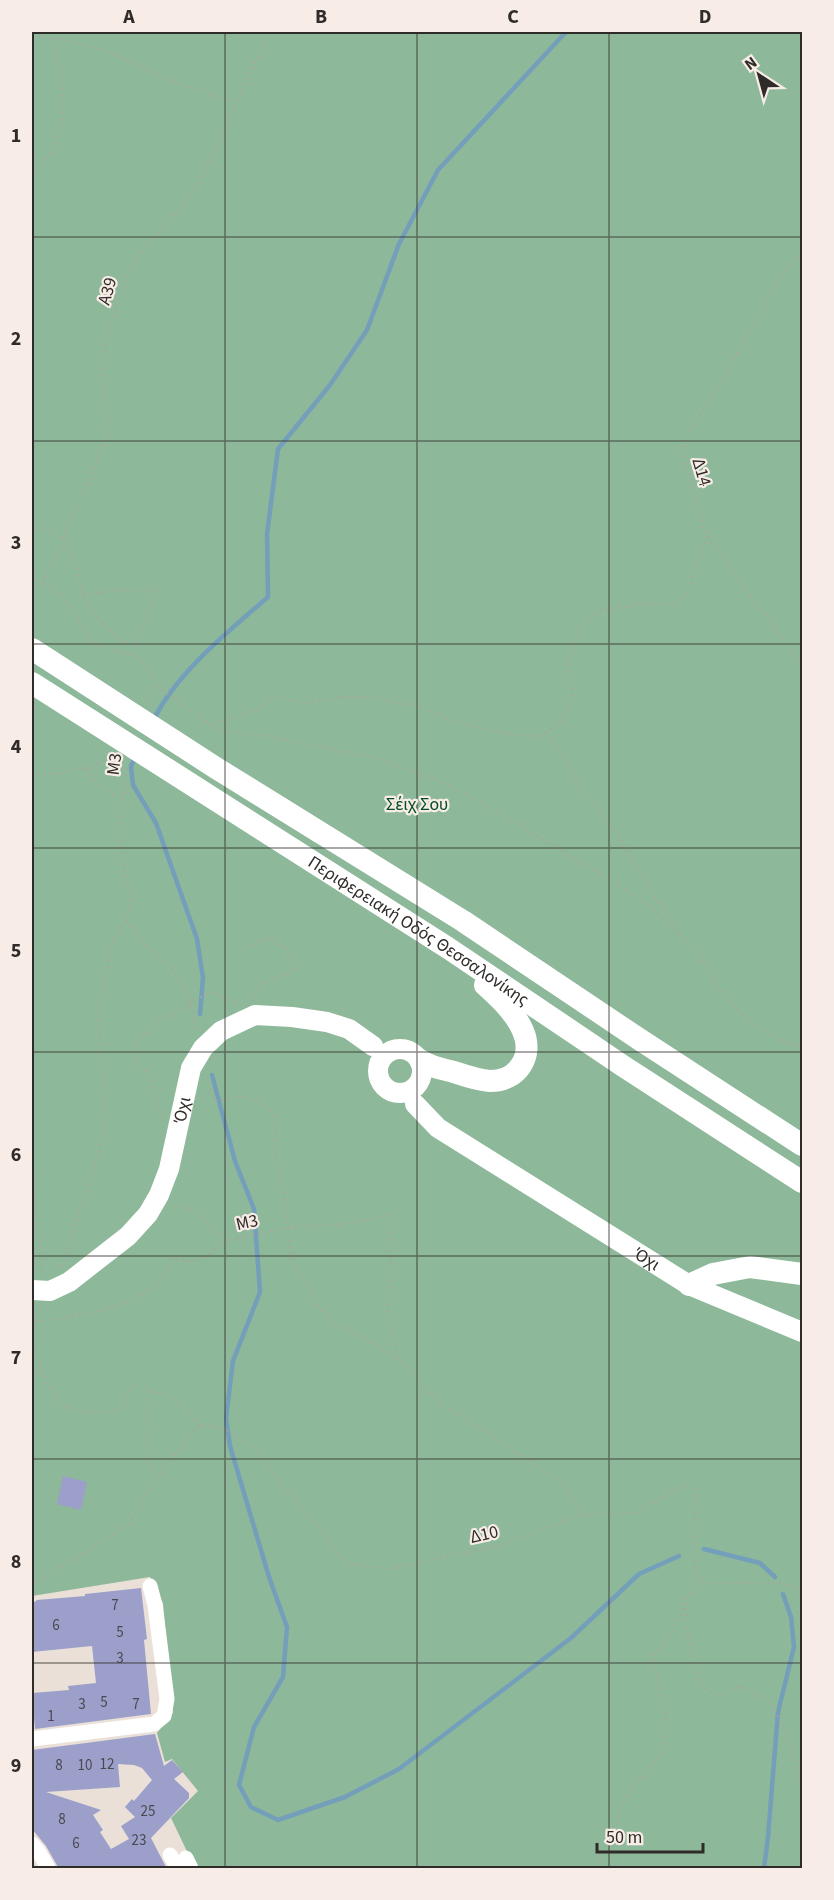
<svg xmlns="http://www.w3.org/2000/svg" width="834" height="1900" viewBox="0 0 834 1900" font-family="'Source Sans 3',sans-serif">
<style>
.forest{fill:#8eb89a}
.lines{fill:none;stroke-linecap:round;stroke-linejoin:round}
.stream{stroke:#749fba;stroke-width:4.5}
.building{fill:#9b9fc9;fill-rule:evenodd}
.path{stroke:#aba39d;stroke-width:2;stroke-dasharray:1.5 4.5;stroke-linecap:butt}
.minor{stroke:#fff;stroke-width:15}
.major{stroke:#fff;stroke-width:20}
.highway{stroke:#fff;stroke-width:22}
.grid{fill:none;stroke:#2f2b28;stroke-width:1.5;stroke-opacity:0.55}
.labels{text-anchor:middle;stroke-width:4.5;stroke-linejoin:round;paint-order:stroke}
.number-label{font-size:15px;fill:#4a4850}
.street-label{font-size:18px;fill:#2f2b28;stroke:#f7ede6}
.park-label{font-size:18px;fill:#034d27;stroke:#f7ede6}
.neatline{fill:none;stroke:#2f2b28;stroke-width:2}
.grid-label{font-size:20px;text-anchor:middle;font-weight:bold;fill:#2f2b28}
</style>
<rect width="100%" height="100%" fill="#eae0d8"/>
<polygon class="forest" points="32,32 802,32 802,1868 195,1868 171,1818 198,1791 172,1759 165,1762 157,1733 173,1713 163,1603 150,1577 32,1596"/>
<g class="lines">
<g class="stream">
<path d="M153 721C176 673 229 631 268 597L267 534 278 449 330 385 367 330 399 244 438 170 566 32"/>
<polyline points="135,758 131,766 133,785 156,823 197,939 203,978 200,1014"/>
<polyline points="212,1075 235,1161 254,1209 260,1292 233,1361 226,1418 230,1446 269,1577 287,1627 283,1677 254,1727 239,1785 251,1807 278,1820 345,1797 399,1769 571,1638 639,1574 679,1556"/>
<polyline points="704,1549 760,1563 775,1577"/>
<polyline points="764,1868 768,1837 778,1712 794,1647 791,1617 783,1594"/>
</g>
</g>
<g class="building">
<polygon points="63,1476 87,1482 81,1510 57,1504"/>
<polygon points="141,1588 147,1639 144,1640 151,1714 35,1729 32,1693 69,1690 68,1686 96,1683 92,1646 32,1652 32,1604 37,1600 85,1596 85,1594"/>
<path d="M155 1734 164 1766 172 1760 183 1772 174 1779 189 1793V1798L151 1838 167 1869H59L46 1846 32 1829V1750ZM118 1764 134 1765 142 1768 152 1780 134 1801 132 1799 125 1807 135 1817 121 1826 129 1839 111 1849 100 1832 103 1830 93 1815 101 1810 46 1792 120 1787Z"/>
</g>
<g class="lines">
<g class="path">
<polyline points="32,36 66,40 107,51 176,83 236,102"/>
<path d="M32 178C72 137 65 89 52 39"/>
<polyline points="802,252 790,263 681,448 705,532 802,666"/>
<path d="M32 527C78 532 72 562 85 598 89 608 108 631 118 637 123 641 129 643 134 646V655L148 669 154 683 187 709 222 731 263 735 383 760 437 780 491 808 641 899 699 954 718 986 735 1007 753 1023 778 1039 802 1047"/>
<polyline points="32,578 65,597 75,612 84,632 95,645 134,655"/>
<polyline points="42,583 82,497 108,434 101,363 126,273 199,184 269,32"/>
<path d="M84 594C108 593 132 587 156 590L135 645"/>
<polyline points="145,699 154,683"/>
<polyline points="212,725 256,710 273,697 309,703 338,697 368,697 420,707 452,721 508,734 541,736 562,721 573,699 569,660 581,629 599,611 639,604 673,605 685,597 708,536"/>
<polyline points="545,733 570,765 580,789 613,827 642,878 679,932"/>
<path d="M87 769C98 786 103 792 123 797"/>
<polyline points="32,773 60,774 77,769 87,769 111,756"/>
<polyline points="126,921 143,943 171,967 190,1001 197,1031"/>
<path d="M252 998C263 975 276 981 296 970L285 948 269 938 252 945"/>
<polyline points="208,1078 209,1087 215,1100 226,1100 244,1096 270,1109 274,1114 276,1130 274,1144 287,1209 289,1244 293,1263 314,1299 322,1312 335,1323 380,1347 399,1361"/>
<path d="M162 1116 147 1072 137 1066 132 1056C136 1044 147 1029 158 1021 164 1017 173 1015 180 1010 192 1002 199 997 213 992L237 1004"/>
<polyline points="32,1157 42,1273"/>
<polyline points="173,1206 195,1211 210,1228 230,1240"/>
<polyline points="62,1266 103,1139 104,1099 99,1024 102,994 113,941 126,921 130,910 130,891 125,874 120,843 120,811 128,767"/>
<polyline points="40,1308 32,1338 47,1383 59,1403 78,1411 110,1413 122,1406 132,1386 140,1384 148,1391 148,1459 151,1471 157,1478"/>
<path d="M37 1322C72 1315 138 1310 161 1279 166 1273 169 1265 172 1258L190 1262 208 1256 223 1242 230 1240 290 1227 335 1225 375 1219 388 1214 391 1263 388 1314 398 1357 427 1391 444 1406 481 1428 511 1450 561 1481 573 1497 580 1515"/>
<polyline points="32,1378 42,1368"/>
<path d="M150 1391C173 1395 184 1409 200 1426"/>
<polyline points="32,1586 129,1524 157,1478 191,1434 200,1426 215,1426 231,1432 250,1445 266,1459 283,1488 309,1517 347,1563 388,1569 502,1545 580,1515 636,1513 684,1486 696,1489 693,1553 696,1577 705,1583 780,1583 802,1590"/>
<polyline points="685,1608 689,1643 700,1684 715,1696 741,1686 773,1704 789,1744 802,1792"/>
<polyline points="597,1868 608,1847 620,1810 629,1791 664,1750 666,1713 653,1656 676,1626 696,1577"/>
</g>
<g class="minor">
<polyline points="32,1739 154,1724 164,1716 167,1699 155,1605 150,1586"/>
<polyline points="32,1844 38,1851 48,1868"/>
<polyline points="170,1855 178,1868"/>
<polyline points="186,1858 191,1868"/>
</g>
<g class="major">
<circle cx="400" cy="1071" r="22"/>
<path id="s1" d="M415 1104 438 1128 689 1285 802 1332"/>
<path id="s2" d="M32 1290 50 1291 69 1282 128 1236 148 1214 159 1195 169 1169 191 1068 203 1048 221 1031 255 1015 292 1017 327 1022 349 1029 373 1046"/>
</g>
<g class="highway">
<polyline points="32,649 216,768 463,921 639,1039 802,1145"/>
<path id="s3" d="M32 683 448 948 623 1066 802 1182"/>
<path d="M420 1060C430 1067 442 1069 454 1072 466 1076 477 1080 490 1081 518 1081 534 1056 523 1031 515 1012 499 998 485 985"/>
<polyline points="689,1285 713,1274 750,1267 802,1274"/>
</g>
</g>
<path class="grid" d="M225 32V1868M417 32V1868M609 32V1868M32 237H802M32 441H802M32 644H802M32 848H802M32 1052H802M32 1256H802M32 1459H802M32 1663H802"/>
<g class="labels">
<g class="number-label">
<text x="115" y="1610">7</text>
<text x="56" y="1630">6</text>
<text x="120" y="1637">5</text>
<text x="120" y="1663">3</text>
<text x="104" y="1707">5</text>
<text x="82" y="1709">3</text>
<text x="136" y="1709">7</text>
<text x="51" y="1721">1</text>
<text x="107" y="1769">12</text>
<text x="59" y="1770">8</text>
<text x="85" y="1770">10</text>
<text x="148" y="1816">25</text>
<text x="62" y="1824">8</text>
<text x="139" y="1845">23</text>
<text x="76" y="1848">6</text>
</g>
<g class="street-label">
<text transform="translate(107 291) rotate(-74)" y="6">Α39</text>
<text transform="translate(702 472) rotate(74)" y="6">Δ14</text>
<text transform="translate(114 764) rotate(-83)" y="6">Μ3</text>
<text dy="6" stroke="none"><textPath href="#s3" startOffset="459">Περιφερειακή Οδός Θεσσαλονίκης</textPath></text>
<text dy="6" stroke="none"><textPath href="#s2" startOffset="254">Όχι</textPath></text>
<text transform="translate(247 1222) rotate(-13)" y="6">Μ3</text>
<text dy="6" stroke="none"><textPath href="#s1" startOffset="280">Όχι</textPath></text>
<text transform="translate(484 1534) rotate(-13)" y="6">Δ10</text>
</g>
<g class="park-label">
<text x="417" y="810">Σέιχ Σου</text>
</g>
</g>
<rect width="834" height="1900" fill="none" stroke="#f7ede6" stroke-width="66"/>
<g transform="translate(759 75) rotate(324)" stroke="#f7ede6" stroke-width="4.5" paint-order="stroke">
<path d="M0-4.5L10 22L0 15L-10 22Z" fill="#2f2b28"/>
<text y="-9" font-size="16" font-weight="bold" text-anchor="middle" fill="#2f2b28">N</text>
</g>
<path d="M597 1843v9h106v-9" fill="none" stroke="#2f2b28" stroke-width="3"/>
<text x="606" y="1843" font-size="18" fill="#2f2b28" stroke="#f7ede6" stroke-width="4.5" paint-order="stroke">50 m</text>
<rect x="33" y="33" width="768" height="1834" class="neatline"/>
<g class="grid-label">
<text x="129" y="23">A</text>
<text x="321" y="23">B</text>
<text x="513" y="23">C</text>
<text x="705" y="23">D</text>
<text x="16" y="142">1</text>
<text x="16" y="345">2</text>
<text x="16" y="549">3</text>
<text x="16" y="753">4</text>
<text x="16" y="957">5</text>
<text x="16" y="1161">6</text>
<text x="16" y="1364">7</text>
<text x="16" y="1568">8</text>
<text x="16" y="1772">9</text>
</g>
</svg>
